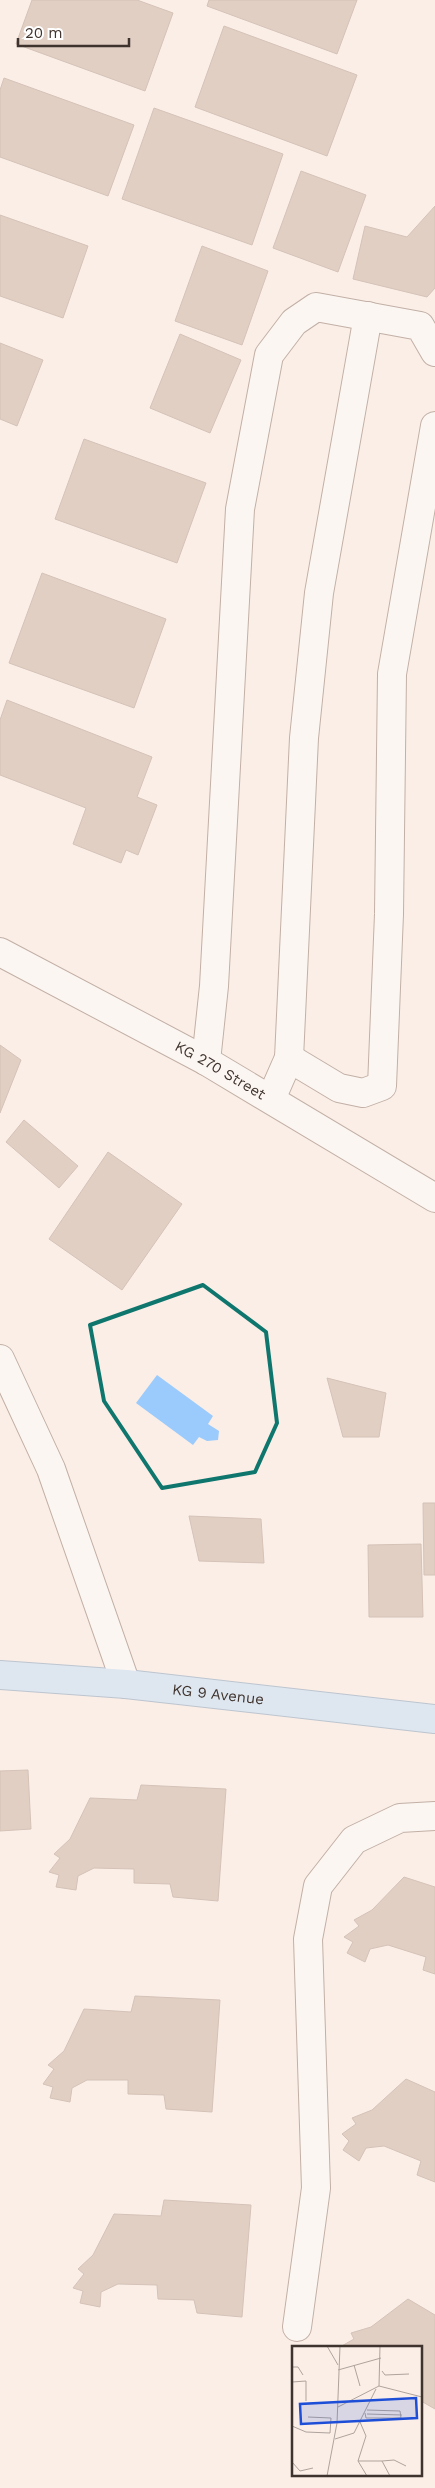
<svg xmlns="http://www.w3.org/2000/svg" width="435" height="2488" viewBox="0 0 435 2488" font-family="'Work Sans',sans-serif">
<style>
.water{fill:#9acbfc}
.building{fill:#c6a999;stroke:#a88c7d}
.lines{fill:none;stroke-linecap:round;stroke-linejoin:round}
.minor-casing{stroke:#7f6456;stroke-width:30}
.major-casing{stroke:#7492b1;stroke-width:30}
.minor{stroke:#fff;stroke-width:28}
.major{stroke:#bddcfb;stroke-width:28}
.marked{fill:none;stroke:#0f766e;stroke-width:4;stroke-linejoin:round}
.labels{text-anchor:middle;stroke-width:5;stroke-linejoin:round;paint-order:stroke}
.street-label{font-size:15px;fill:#3f332d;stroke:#fff}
.inset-road{fill:none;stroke:#afa39d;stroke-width:1}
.view{fill:#1d4ed8;fill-opacity:0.15;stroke:#1d4ed8;stroke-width:2.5}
.inset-edge{fill:none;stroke:#3f332d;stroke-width:2.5}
</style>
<rect width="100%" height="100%" fill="#faeee7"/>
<polygon class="water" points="157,1375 213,1416 208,1424 219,1431 218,1440 207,1441 199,1437 193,1445 136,1403"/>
<g class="building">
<polygon points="32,0 137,0 173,13 145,91 16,44"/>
<polygon points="209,0 357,0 337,54 207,6"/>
<polygon points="224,26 357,75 327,156 195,107"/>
<polygon points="4,78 134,125 108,196 0,157 0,90"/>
<polygon points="154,108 283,154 252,245 122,199"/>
<polygon points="301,171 366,195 338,272 273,248"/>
<polygon points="435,206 435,288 427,297 353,279 365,226 407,237"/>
<polygon points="0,215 88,246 63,318 0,296"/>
<polygon points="202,246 268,271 242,345 175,321"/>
<polygon points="180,334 241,360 210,433 150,408"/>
<polygon points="0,343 43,360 17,426 0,419"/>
<polygon points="84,439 206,483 177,563 55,519"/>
<polygon points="42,573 166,619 134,708 9,663"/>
<polygon points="7,700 152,757 137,797 157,805 138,855 126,850 121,863 73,844 86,808 0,775 0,720"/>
<polygon points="0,1045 21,1060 0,1113"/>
<polygon points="24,1120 78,1166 59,1188 6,1142"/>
<polygon points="108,1152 182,1204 122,1290 49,1239"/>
<polygon points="327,1378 386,1393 379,1437 343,1437"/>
<polygon points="423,1503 435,1503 435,1575 424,1575"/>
<polygon points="189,1516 261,1519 264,1563 199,1561"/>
<polygon points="421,1544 423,1617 369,1617 368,1545"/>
<polygon points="28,1770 31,1829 0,1831 0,1771"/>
<polygon points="141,1785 226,1789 218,1901 173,1897 170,1884 134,1883 134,1869 94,1868 78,1876 76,1890 56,1887 59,1875 49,1872 60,1858 54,1854 70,1839 90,1798 137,1800"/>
<polygon points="404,1877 435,1887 435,1974 423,1970 426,1957 388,1945 370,1949 365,1962 347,1953 353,1942 344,1937 359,1926 354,1920 372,1910"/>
<polygon points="135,1996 220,2000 212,2112 166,2109 164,2095 128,2094 128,2080 87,2080 72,2088 70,2102 50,2098 53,2087 43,2084 54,2069 48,2065 64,2051 84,2009 131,2012"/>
<polygon points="406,2079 435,2092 435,2182 417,2175 421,2161 384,2146 366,2148 359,2161 343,2150 349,2141 342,2134 356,2124 352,2118 372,2110"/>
<polygon points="164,2200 251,2205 242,2317 197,2313 194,2300 158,2299 157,2285 118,2284 101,2292 100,2307 80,2303 83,2291 73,2288 84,2274 78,2269 93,2255 114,2214 161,2216"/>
<polygon points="408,2299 435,2315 435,2409 421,2401 421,2347 340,2347 354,2339 351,2333 371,2327"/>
</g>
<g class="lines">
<g class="minor-casing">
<g id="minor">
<path id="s1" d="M0 952 206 1061 435 1198"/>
<polyline points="289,1058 304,738 319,593 368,316"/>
<polyline points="206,1061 214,986 240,509 269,355 294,322 316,307 420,326 435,352"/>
<polyline points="271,1099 289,1058 339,1088 363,1093 382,1086 389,914 392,674 435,426"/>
<polyline points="0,1359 51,1469 126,1684"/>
<polyline points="297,2327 316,2188 308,1939 318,1886 354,1840 400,1818 435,1816"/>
</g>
</g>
<g class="major-casing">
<g id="major">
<path id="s2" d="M0 1675 126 1684 435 1719"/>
</g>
</g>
<use href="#minor" class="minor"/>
<use href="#major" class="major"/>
</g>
<path d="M0 0H435V2488H0ZM203 1285 266 1332 277 1423 255 1472 162 1488 104 1401 90 1325Z" fill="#faeee7" fill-opacity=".55" fill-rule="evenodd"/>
<path class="marked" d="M203 1285 266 1332 277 1423 255 1472 162 1488 104 1401 90 1325Z"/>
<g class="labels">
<g class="street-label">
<text dy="5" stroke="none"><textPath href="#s1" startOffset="250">KG 270 Street</textPath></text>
<text dy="5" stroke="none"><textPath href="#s2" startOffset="219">KG 9 Avenue</textPath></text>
</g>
</g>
<g transform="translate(292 2346)">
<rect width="130" height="130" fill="#faeee7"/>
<path class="inset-road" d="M35 0 46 19M62 19 68 40M0 21H6L11 29M46 24 89 12M90 25 93 29 117 28M0 36 14 35V55M87 40 88 0M46 61 87 40 130 51M73 67 74 72H109L108 65 75 64M75 68 110 69M68 76 74 90 66 115 75 130M0 80 14 86 38 87 39 72 16 71M43 93 62 87 84 43M66 115H90L98 130M90 115 102 114 114 120M0 116 8 125 21 122M35 130 45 77 48 0"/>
<path class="view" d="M124 52 125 72 9 78 8 58Z"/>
<rect width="130" height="130" class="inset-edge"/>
</g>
<path d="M18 38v8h111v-8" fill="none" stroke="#3f332d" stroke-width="2.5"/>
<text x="25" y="38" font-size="15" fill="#3f332d" stroke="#ffffff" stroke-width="4" paint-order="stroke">20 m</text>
</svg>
